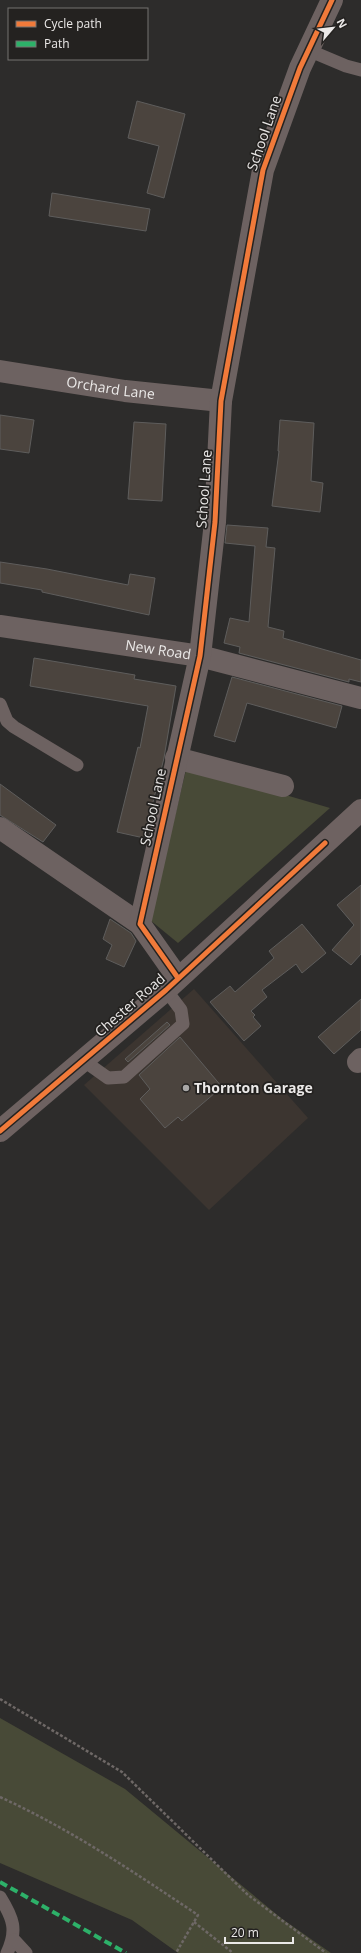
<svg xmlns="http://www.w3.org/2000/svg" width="361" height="1953" viewBox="0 0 361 1953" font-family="'Open Sans',sans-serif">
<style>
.built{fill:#3c3530}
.green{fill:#484a37}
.building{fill:#4b443e;stroke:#5e5d5c}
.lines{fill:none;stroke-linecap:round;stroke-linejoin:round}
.path{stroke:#6e6866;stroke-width:2.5;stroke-dasharray:3 2;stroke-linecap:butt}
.service{stroke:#6d6261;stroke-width:13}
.minor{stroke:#6d6261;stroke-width:22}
.primary{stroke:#6e6261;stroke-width:22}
.quiet{stroke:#2db169;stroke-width:4;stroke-dasharray:8 4;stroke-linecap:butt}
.cycleway-casing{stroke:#242220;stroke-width:8}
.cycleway{stroke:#f17a3a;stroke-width:5}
.poi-dot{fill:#a8a7a6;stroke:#242220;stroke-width:1.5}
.labels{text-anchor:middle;stroke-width:3.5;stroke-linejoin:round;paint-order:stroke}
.street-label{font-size:14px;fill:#ebe9e8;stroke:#242220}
.poi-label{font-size:14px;font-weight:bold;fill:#ebe9e8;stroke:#242220;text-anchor:start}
</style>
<rect width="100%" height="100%" fill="#2d2c2b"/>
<polygon class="built" points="194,989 308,1118 209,1210 84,1085"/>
<g class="green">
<polygon points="187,766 330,808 178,943 150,920"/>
<polygon points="0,1718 125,1789 281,1918 331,1953 178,1953 132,1920 0,1863"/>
</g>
<g class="building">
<polygon points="137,101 185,114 164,198 147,193 159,146 128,138"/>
<polygon points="52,193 150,209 146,231 49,216"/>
<polygon points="0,415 34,420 29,453 0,449"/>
<polygon points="280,420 314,423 311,481 323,483 320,512 272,506 279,451 278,451"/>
<polygon points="134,422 166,424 162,501 128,499"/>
<polygon points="227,525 268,528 266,547 275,548 268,627 284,631 283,638 361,660 361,682 349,679 349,682 239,653 240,647 224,643 230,618 249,622 255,546 225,543"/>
<polygon points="0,562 47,569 128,585 130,574 155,578 149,615 42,592 42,590 0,583"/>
<polygon points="34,658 135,675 134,679 176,686 164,758 144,838 117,832 138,747 140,748 148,706 30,686"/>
<polygon points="232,677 342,706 336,728 247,703 235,742 214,736"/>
<polygon points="0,784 56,825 43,842 0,815"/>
<polygon points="361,885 361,954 351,965 332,950 354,925 337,905"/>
<polygon points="110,919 131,933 136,941 124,967 106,959 112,945 103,939"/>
<polygon points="302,924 326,953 302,973 296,964 262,990 267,997 251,1011 255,1015 253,1017 261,1026 244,1041 210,1002 230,986 235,992 274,958 269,951"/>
<polygon points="361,999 361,1030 334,1054 318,1037"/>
<polygon points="167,1022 170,1025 128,1062 125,1059"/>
<polygon points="180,1037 222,1087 182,1121 178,1117 165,1128 140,1099 150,1089 139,1075"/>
</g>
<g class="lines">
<g class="path">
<polyline points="0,1699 122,1772 248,1895 326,1953"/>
<path d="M0 1797C72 1830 132 1871 198 1915L176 1953"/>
<polyline points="194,1922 233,1953"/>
</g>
<g class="service">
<polyline points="308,50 346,66 361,70"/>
<polyline points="0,704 7,721 14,727 77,765"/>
<polyline points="84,1061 108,1078 124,1077 183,1024 181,1010 166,990"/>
<path d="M0 1897C13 1918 18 1930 7 1953"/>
<polyline points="14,1940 26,1953"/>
</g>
<g class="minor">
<path id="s1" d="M0 371 125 391 221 401"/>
<path id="s2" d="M0 626 200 656 361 698"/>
<polyline points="176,758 283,786"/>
<polyline points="0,828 140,924"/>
<polyline points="178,978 140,924 200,656 215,522 221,401 263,170 300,68 332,0"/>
<polyline points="358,1062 361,1059"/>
</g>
<polyline class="primary" points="0,1131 166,990 361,810"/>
<polyline class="quiet" points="0,1882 126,1953"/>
<g class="cycleway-casing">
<g id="cycleway">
<polyline points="178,978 140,924 200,656 215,522 221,401 263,170 300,68 332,0"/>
<polyline points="0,1131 166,990 325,843"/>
</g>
</g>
<use href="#cycleway" class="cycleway"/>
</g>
<circle class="poi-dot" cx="186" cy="1088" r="4"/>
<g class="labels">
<g class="street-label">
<text transform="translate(264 133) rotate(-71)" y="5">School Lane</text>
<text dy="5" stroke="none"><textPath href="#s1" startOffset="112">Orchard Lane</textPath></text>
<text transform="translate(204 489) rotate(-86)" y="5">School Lane</text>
<text dy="5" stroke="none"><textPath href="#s2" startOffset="160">New Road</textPath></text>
<text transform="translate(153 807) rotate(-78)" y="5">School Lane</text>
<text transform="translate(130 1005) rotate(-41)" y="5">Chester Road</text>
</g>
<g class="poi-label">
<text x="194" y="1093">Thornton Garage</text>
</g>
</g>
<rect x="8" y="8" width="140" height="52" fill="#242220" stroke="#747270"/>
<rect x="16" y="21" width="20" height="6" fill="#f17a3a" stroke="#747270"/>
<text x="44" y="28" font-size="12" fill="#ebe9e8">Cycle path</text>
<rect x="16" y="41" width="20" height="6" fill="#2db169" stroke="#747270"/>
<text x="44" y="48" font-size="12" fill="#ebe9e8">Path</text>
<g transform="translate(333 28) rotate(62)" stroke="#242220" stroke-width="3" paint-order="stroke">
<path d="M0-3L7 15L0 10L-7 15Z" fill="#ebe9e8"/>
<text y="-6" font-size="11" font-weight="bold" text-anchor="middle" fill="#ebe9e8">N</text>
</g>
<path d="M225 1937v6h68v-6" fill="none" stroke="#ebe9e8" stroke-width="2"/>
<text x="231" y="1937" font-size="12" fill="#ebe9e8" stroke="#242220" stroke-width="3" paint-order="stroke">20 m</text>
</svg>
